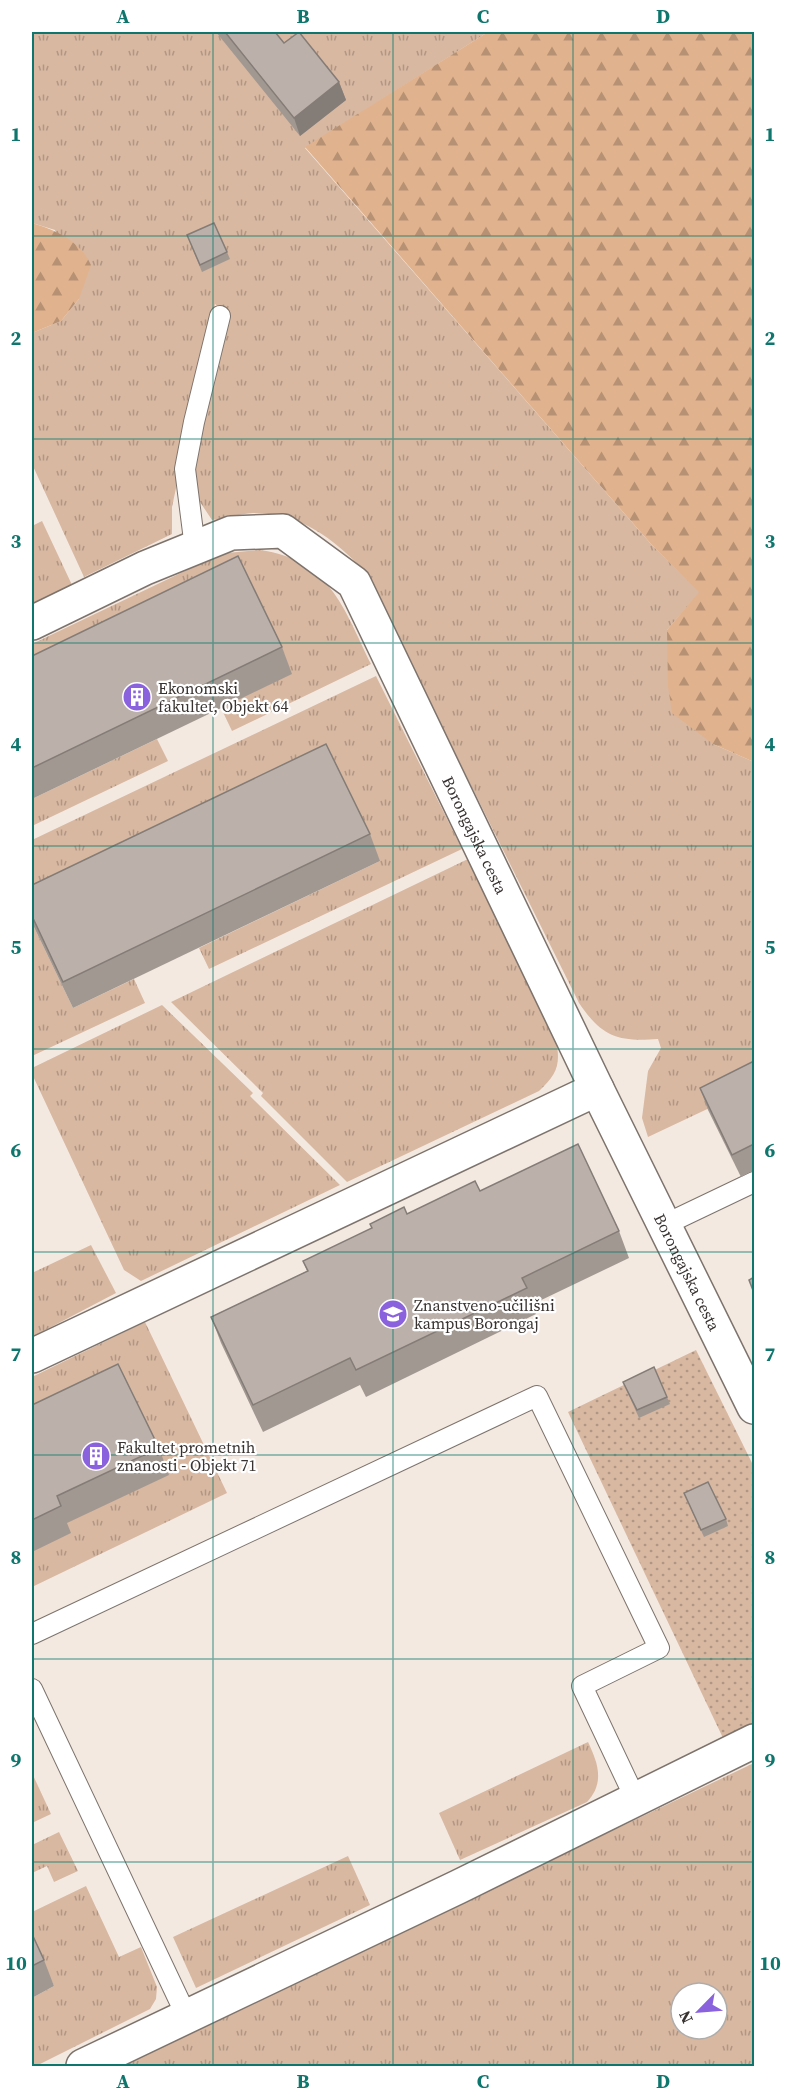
<svg xmlns="http://www.w3.org/2000/svg" width="786" height="2098" viewBox="0 0 786 2098" font-family="'Source Serif 4',serif">
<style>
.grass{fill:url(#grass-tufts);fill-rule:evenodd}
.forest{fill:url(#forest-firs)}
.park{fill:url(#park-dots)}
.lines{fill:none;stroke-linecap:round;stroke-linejoin:round}
.service-casing{stroke:#7d736c;stroke-width:22}
.minor-casing{stroke:#7d736c;stroke-width:36}
.service{stroke:#fff;stroke-width:20}
.minor{stroke:#fff;stroke-width:33}
.wall{fill:#a29892}
.shaded-wall{fill:#847c77}
.building{fill:#bcb1aa;stroke:#847c77;stroke-width:1.5}
.grid{fill:none;stroke:#0f766e;stroke-width:1.5;stroke-opacity:0.55}
.labels{text-anchor:middle;stroke-width:4.5;stroke-linejoin:round;paint-order:stroke}
.poi-label{font-size:16px;fill:#383330;stroke:#fff;text-anchor:start}
.street-label{font-size:16px;fill:#383330;stroke:#fff}
.neatline{fill:none;stroke:#0f766e;stroke-width:2}
.grid-label{font-size:20px;text-anchor:middle;font-weight:bold;fill:#0f766e}
</style>
<defs>
<pattern id="grass-tufts" width="24" height="20" patternUnits="userSpaceOnUse" patternTransform="scale(1.5)"><rect width="24" height="20" fill="#d8b8a1"/><path d="M3 7l-1-3M5 7V3M7 7l1-3M15 17l-1-3M17 17v-4M19 17l1-3" fill="none" stroke="#b09684"/></pattern>
<pattern id="forest-firs" width="22" height="20" patternUnits="userSpaceOnUse" patternTransform="scale(1.5)"><rect width="22" height="20" fill="#e0b28e"/><path d="M5 1l3.5 6h-7zM16 11l3.5 6h-7z" fill="#b79174"/></pattern>
<pattern id="park-dots" width="8" height="8" patternUnits="userSpaceOnUse" patternTransform="scale(1.5)"><rect width="8" height="8" fill="#d8b8a1"/><path d="M2 2h.1M6 6h.1" fill="none" stroke="#b09684" stroke-width="1.8" stroke-linecap="round"/></pattern>
</defs>
<rect width="100%" height="100%" fill="#f4e9e1"/>
<g class="grass">
<path d="M32 32H488L305 148 651 544 700 592 667 630 713 744 754 762V1087L648 1137 642 1118 648 1071 661 1048 658 1039C618 1042 602 1037 579 1003L364 570C332 538 301 513 253 513 240 514 225 518 212 520L198 499 195 471 206 400 229 316 215 304 172 507V534L84 577 32 464V333L61 321 79 299 55 230 32 223Z"/>
<polygon points="42,521 72,585 32,604 32,526"/>
<path d="M260 550C330 560 343 607 371 664L232 731 221 708 32 687V644L208 560 227 553Z"/>
<polygon points="376,676 462,849 209,969 199,948 380,861 32,917 32,840"/>
<polygon points="157,739 168,761 32,826 32,799"/>
<path d="M468 859 556 1040C561 1065 557 1074 539 1091L347 1182 261 1096 263 1093 171 1002Z"/>
<polygon points="32,923 73,1008 134,979 145,1003 32,1056"/>
<polygon points="162,1005 253,1093 250,1096 340,1185 141,1281 124,1270 32,1074 32,1068"/>
<polygon points="91,1245 116,1293 32,1337 32,1273"/>
<polygon points="145,1322 227,1493 32,1587 32,1377"/>
<path d="M588 1742C598 1763 605 1783 587 1802L460 1860 439 1813Z"/>
<path d="M754 1763V2066H119ZM681 1993H717V2029H681Z"/>
<polygon points="32,1773 51,1814 34,1822 32,1817"/>
<polygon points="59,1832 78,1871 54,1882 47,1866 32,1873 32,1845"/>
<polygon points="348,1856 370,1905 196,1988 173,1937"/>
<polygon points="86,1886 119,1957 141,1947 157,1987 156,1999 150,2009 36,2066 32,2066 32,1998 54,1986 32,1941 32,1912"/>
</g>
<g class="forest">
<polygon points="488,32 754,32 754,762 713,744 672,713 668,686 667,630 699,592 651,544 305,147"/>
<path d="M32 223C56 230 80 241 91 265L79 299 61 321 32 333Z"/>
</g>
<polygon class="park" points="696,1350 754,1467 754,1723 723,1738 568,1412"/>
<g class="lines">
<g class="service-casing">
<g id="service">
<polyline points="195,548 185,469 194,422 220,316"/>
<polyline points="664,1225 754,1182"/>
<polyline points="32,1634 537,1396 659,1648 582,1686 636,1800"/>
<polyline points="32,1689 187,2017"/>
</g>
</g>
<g class="minor-casing">
<g id="minor">
<path id="s1" d="M32 623 145 568 231 533 283 531 354 583 597 1089 754 1407"/>
<polyline points="32,1356 597,1089"/>
<polyline points="83,2066 458,1887 754,1741"/>
</g>
</g>
<use href="#service" class="service"/>
<use href="#minor" class="minor"/>
</g>
<g class="wall">
<polygon points="216,32 275,32 284,43 339,82 346,100 300,136"/>
<polygon points="187,235 227,252 230,259 202,272"/>
<polygon points="282,647 292,674 32,799 32,656"/>
<polygon points="370,834 380,861 73,1008 32,923 32,885"/>
<polygon points="754,1061 754,1170 741,1177 708,1110 700,1088"/>
<polygon points="480,1191 619,1231 629,1258 533,1304 536,1314 366,1397 360,1385 263,1432 221,1343 211,1317 307,1271 303,1261 407,1214"/>
<polygon points="623,1382 667,1397 670,1404 639,1418"/>
<polygon points="32,1405 159,1448 169,1475 67,1523 71,1533 32,1552"/>
<polygon points="684,1493 726,1519 728,1526 704,1537"/>
<polygon points="32,1934 44,1960 54,1986 32,1998"/>
</g>
<polygon class="shaded-wall" points="339,82 346,100 300,136 294,118"/>
<g class="building">
<polygon points="225,32 275,32 284,43 299,32 339,82 294,118"/>
<polygon points="214,223 227,252 200,265 187,235"/>
<polygon points="238,556 282,647 32,768 32,656"/>
<polygon points="326,744 370,834 63,982 32,916 32,885"/>
<polygon points="754,1061 754,1144 732,1155 700,1088"/>
<polygon points="578,1144 619,1231 522,1278 527,1288 356,1370 350,1358 253,1405 211,1317 308,1271 303,1261 372,1228 370,1224 404,1207 407,1214 475,1181 480,1191"/>
<polygon points="754,1277 754,1293 749,1280"/>
<polygon points="118,1364 159,1448 57,1496 61,1506 32,1520 32,1405"/>
<polygon points="654,1367 667,1397 637,1410 623,1382"/>
<polygon points="708,1482 726,1519 701,1530 684,1493"/>
<polygon points="32,1934 44,1960 32,1966"/>
</g>
<path class="grid" d="M213 32V2066M393 32V2066M573 32V2066M32 236H754M32 439H754M32 643H754M32 846H754M32 1049H754M32 1252H754M32 1455H754M32 1659H754M32 1862H754"/>
<defs>
<g id="building-disc" transform="scale(1.5)"><circle r="9.5" fill="#8b62dd" stroke="#fff"/><path d="M-4-6H4V6H1V3H-1V6H-4ZM-2.5-4.3h1.7v1.8h-1.7ZM.8-4.3h1.7v1.8H.8ZM-2.5-1h1.7V.8h-1.7ZM.8-1h1.7V.8H.8Z" fill="#fff"/></g>
<g id="university-disc" transform="scale(1.5)"><circle r="9.5" fill="#8b62dd" stroke="#fff"/><path d="M0-5L7-2L0 1L-7-2ZM-4 1L0 2.5L4 1V4Q0 6-4 4Z" fill="#fff"/></g>
</defs>
<g fill-rule="evenodd">
<use href="#building-disc" x="137" y="697"/>
<use href="#university-disc" x="393" y="1314"/>
<use href="#building-disc" x="96" y="1456"/>
</g>
<g class="labels">
<g class="poi-label">
<text x="158" y="694">Ekonomski<tspan x="158" dy="18">fakultet, Objekt 64</tspan></text>
<text x="414" y="1311">Znanstveno-učilišni<tspan x="414" dy="18">kampus Borongaj</tspan></text>
<text x="117" y="1453">Fakultet prometnih<tspan x="117" dy="18">znanosti - Objekt 71</tspan></text>
</g>
<g class="street-label">
<text dy="6" stroke="none"><textPath href="#s1" startOffset="638">Borongajska cesta</textPath></text>
<text dy="6" stroke="none"><textPath href="#s1" startOffset="1124">Borongajska cesta</textPath></text>
</g>
</g>
<rect width="786" height="2098" fill="none" stroke="#ffffff" stroke-width="66"/>
<g transform="translate(699 2011) rotate(245)"><circle r="28" fill="#ffffff" stroke="#afadac" stroke-width="1.5"/>
<path d="M0-4.5L10 22L0 15L-10 22Z" fill="#8b62dd"/>
<text y="-9" font-size="16" font-weight="bold" text-anchor="middle" fill="#383330">N</text>
</g>
<rect x="33" y="33" width="720" height="2032" class="neatline"/>
<g class="grid-label">
<text x="123" y="23">A</text>
<text x="303" y="23">B</text>
<text x="483" y="23">C</text>
<text x="663" y="23">D</text>
<text x="16" y="141">1</text>
<text x="770" y="141">1</text>
<text x="16" y="345">2</text>
<text x="770" y="345">2</text>
<text x="16" y="548">3</text>
<text x="770" y="548">3</text>
<text x="16" y="751">4</text>
<text x="770" y="751">4</text>
<text x="16" y="954">5</text>
<text x="770" y="954">5</text>
<text x="16" y="1157">6</text>
<text x="770" y="1157">6</text>
<text x="16" y="1361">7</text>
<text x="770" y="1361">7</text>
<text x="16" y="1564">8</text>
<text x="770" y="1564">8</text>
<text x="16" y="1767">9</text>
<text x="770" y="1767">9</text>
<text x="16" y="1970">10</text>
<text x="770" y="1970">10</text>
<text x="123" y="2088">A</text>
<text x="303" y="2088">B</text>
<text x="483" y="2088">C</text>
<text x="663" y="2088">D</text>
</g>
</svg>
